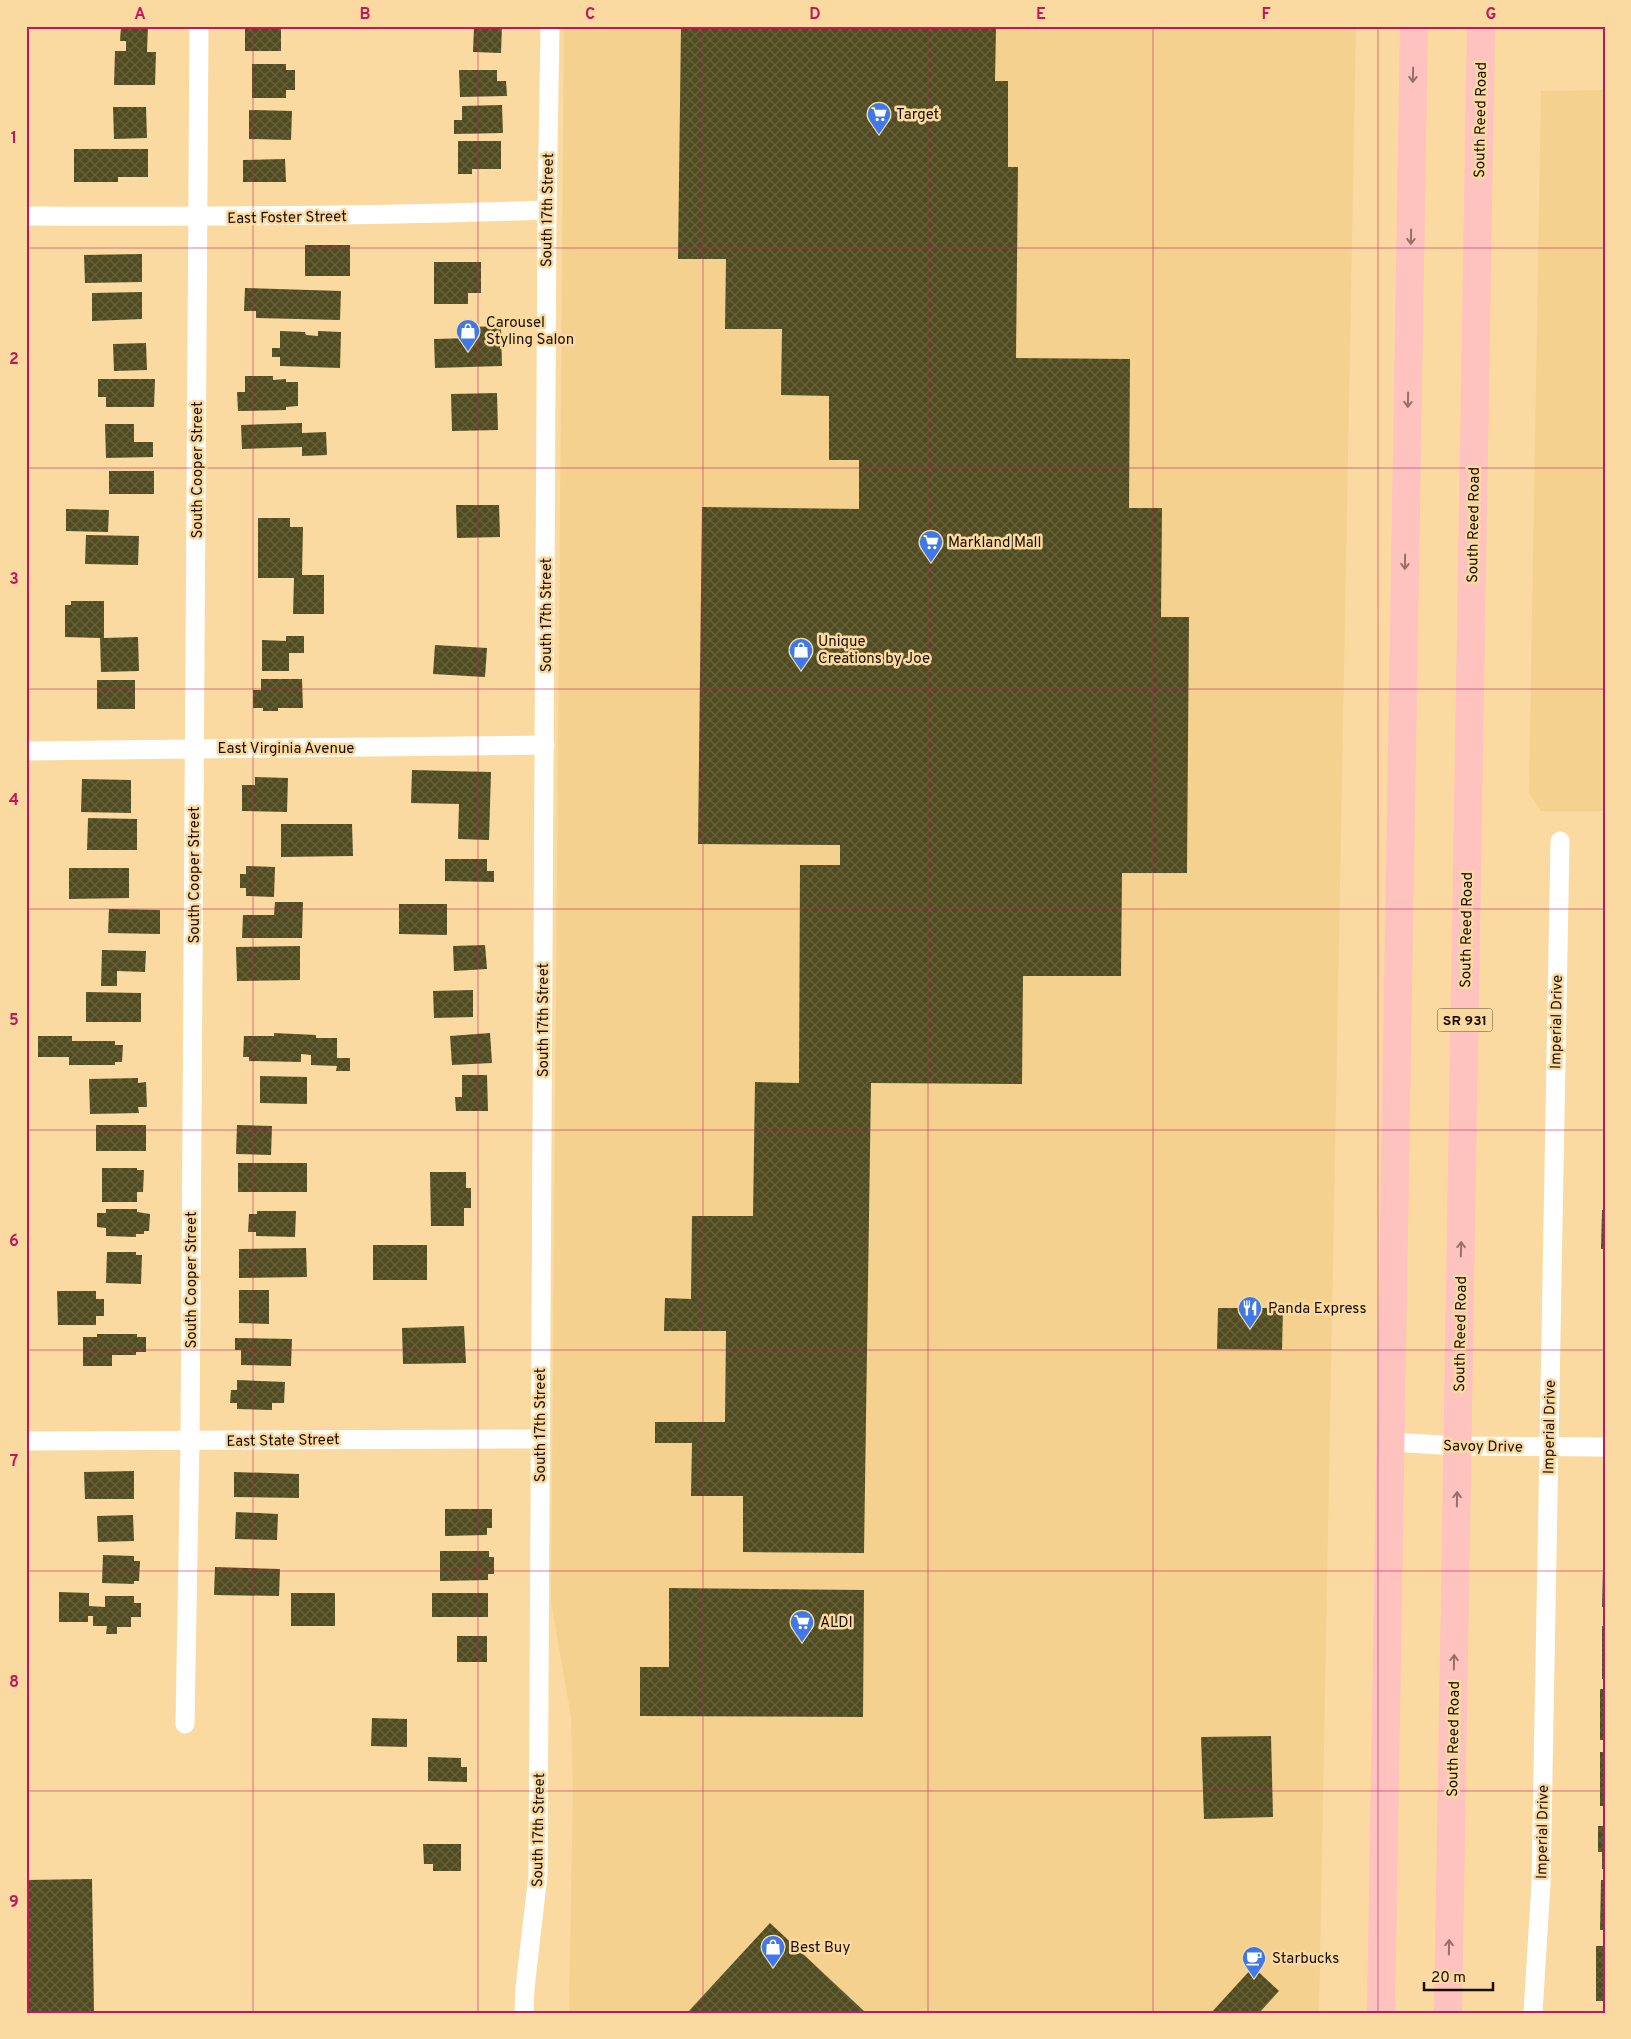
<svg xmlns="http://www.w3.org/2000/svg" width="1631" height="2039" viewBox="0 0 1631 2039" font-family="Overpass,sans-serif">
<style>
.built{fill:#f4d18f}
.building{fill:url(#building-cross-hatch)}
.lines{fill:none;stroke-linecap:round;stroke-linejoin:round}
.street{stroke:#fff;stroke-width:19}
.primary{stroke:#fec2bf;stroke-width:28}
.oneway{stroke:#977169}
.grid{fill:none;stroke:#c2185b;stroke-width:1;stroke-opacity:0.55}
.labels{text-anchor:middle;stroke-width:5;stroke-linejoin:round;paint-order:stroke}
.shield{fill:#fadaa0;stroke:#5c4b30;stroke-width:1}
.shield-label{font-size:14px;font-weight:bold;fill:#190e00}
.poi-label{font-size:15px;fill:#190e00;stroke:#fadaa0;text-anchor:start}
.street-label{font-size:15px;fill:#190e00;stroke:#fadaa0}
.neatline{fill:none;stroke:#c2185b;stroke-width:2}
.grid-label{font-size:16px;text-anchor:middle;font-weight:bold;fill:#c2185b}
</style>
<defs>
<pattern id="building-cross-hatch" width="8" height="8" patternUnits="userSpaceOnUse" patternTransform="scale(1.25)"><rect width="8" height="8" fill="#514c20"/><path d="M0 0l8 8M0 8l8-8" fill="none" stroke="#66613d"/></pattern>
</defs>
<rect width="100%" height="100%" fill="#fadaa0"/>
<g class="built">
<polygon points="564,26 1356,26 1319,2013 569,2013 573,1787 571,1717 551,1601"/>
<polygon points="1605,90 1605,811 1541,811 1529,793 1541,91"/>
</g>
<g class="building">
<polygon points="121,26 148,26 147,52 156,52 155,85 114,85 115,51 126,51 126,41 120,41"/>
<rect x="245" y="26" width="36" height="25"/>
<polygon points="474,26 502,26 501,53 473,52"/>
<polygon points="681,26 996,26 995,81 1008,81 1008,167 1018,167 1016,358 1130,359 1129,508 1162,508 1161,617 1189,617 1187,873 1122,873 1121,976 1023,976 1022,1084 871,1083 864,1553 743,1552 743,1496 691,1496 692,1443 655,1443 655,1422 725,1422 726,1331 664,1331 665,1298 691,1299 692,1216 753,1216 755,1082 799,1083 800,865 840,865 840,845 698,844 702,507 859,509 859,460 829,460 829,396 781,395 782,329 725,329 726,259 678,259"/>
<polygon points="252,64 286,64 286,70 295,70 295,90 286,90 286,98 252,98"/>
<polygon points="459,70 497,70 497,81 506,81 507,96 460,97"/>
<polygon points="502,105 503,133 454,134 454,120 462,120 462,106"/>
<polygon points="113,107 146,107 147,138 114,139"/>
<polygon points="249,110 292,111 291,140 249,139"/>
<polygon points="458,141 501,141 501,169 472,169 472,174 458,174"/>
<polygon points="74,149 148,149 148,177 118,177 118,182 74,182"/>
<polygon points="285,159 286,182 243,182 243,160"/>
<rect x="305" y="245" width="45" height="31"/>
<polygon points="142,254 142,282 85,283 84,255"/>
<polygon points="434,262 481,262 481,293 468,293 468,304 434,304"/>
<polygon points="245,288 341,291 340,320 256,318 256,311 244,311"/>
<polygon points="142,292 142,319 92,321 92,293"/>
<polygon points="501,326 502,366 435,368 434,339 471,338 471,327"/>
<polygon points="280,331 305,332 306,335 318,336 318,331 341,332 340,368 280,366 280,357 272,357 272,348 280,348"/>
<polygon points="146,343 147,370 114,371 113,344"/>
<polygon points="245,376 273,376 273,380 286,379 286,382 298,382 298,406 286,407 286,410 238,411 237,392 245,392"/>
<polygon points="98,379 155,379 154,407 106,407 106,397 98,397"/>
<polygon points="497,393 498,430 452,431 451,394"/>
<polygon points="302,423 302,433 326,432 327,455 302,456 302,447 242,449 241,425"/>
<polygon points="105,424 134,424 134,442 153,442 153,457 106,458"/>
<rect x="109" y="471" width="45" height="23"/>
<polygon points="456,505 499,505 500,537 457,538"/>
<polygon points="66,509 109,510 108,532 66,531"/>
<polygon points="258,518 290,518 290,527 303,527 302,575 324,575 324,614 293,614 294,578 258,578"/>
<polygon points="86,535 139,536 138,565 85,564"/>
<polygon points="71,601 104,601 104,638 138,637 139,671 101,672 100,638 65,637 65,605 71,605"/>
<polygon points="286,636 304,636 304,653 289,653 289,671 262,671 262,640 286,641"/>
<polygon points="435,645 487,648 485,677 433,674"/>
<polygon points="261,679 302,679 303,708 278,708 278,711 263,711 263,708 253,708 253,690 261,690"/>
<rect x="97" y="680" width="38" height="29"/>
<polygon points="412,770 491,772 489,840 458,839 459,804 411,803"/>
<polygon points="255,777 288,778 287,812 242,811 242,785 255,785"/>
<polygon points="82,779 131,780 131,813 81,812"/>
<polygon points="88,818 137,819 137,850 87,850"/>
<polygon points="281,824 352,824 353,856 281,857"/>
<polygon points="445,859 487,859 487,871 494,871 494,882 445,881"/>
<polygon points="246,866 275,867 274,897 246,896 246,888 240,888 240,874 246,874"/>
<polygon points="69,868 129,868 129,898 69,899"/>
<polygon points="275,902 303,902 302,938 242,938 243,915 274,915"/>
<polygon points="399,904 447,904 447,935 399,934"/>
<polygon points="109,909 160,910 160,934 108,933"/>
<polygon points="485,945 487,969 454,971 453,946"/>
<polygon points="300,946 300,980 237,981 236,947"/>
<polygon points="102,950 146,951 145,972 117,971 117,986 101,986"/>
<polygon points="473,990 473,1017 434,1018 433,991"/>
<polygon points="86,992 141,993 141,1022 86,1022"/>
<polygon points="274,1033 316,1035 316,1038 337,1038 337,1058 350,1058 350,1071 336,1071 337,1066 311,1065 311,1055 301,1054 301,1062 249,1061 249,1057 243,1057 244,1036 274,1036"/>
<polygon points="490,1033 492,1063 452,1065 450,1036"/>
<polygon points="38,1036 72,1036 72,1041 115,1041 115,1045 123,1045 122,1062 115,1062 115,1065 69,1065 69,1057 38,1057"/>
<polygon points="462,1075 487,1075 488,1111 456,1111 455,1097 462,1097"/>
<polygon points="260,1076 307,1077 307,1104 260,1103"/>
<polygon points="138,1078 138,1083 146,1082 147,1107 138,1107 139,1113 90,1114 89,1079"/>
<rect x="96" y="1125" width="50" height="26"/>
<polygon points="237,1125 272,1126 271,1155 236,1154"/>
<rect x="238" y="1163" width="69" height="29"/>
<polygon points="102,1168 137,1168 137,1170 144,1170 143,1192 137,1192 137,1202 102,1202"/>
<polygon points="430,1172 466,1172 466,1188 471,1188 471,1208 464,1208 464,1226 431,1226"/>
<polygon points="106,1209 137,1209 137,1212 150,1214 149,1231 144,1231 144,1234 136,1234 136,1237 106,1236 106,1228 97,1227 97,1213 106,1213"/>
<polygon points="1602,1210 1605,1210 1605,1249 1601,1249"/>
<polygon points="257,1211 296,1211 295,1237 256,1236 256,1232 248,1232 249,1214 257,1214"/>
<rect x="373" y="1245" width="54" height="35"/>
<polygon points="306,1248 307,1277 239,1278 239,1249"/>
<polygon points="107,1252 136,1252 136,1255 142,1255 141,1284 106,1283"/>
<polygon points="239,1290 269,1290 269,1324 239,1323"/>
<polygon points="57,1291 96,1291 96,1299 104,1299 104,1316 96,1316 96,1325 58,1325"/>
<polygon points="1218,1308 1283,1308 1282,1350 1217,1349"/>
<polygon points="464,1326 466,1363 403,1364 402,1328"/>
<polygon points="97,1334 137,1334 137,1337 146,1337 146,1352 136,1352 136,1355 112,1355 112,1366 83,1366 83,1337 97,1337"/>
<polygon points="235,1338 292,1339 291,1366 241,1365 241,1350 235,1350"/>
<polygon points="237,1380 285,1382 284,1403 272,1403 272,1410 237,1409 237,1403 230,1403 231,1390 237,1390"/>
<polygon points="134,1471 134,1499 85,1499 84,1472"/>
<polygon points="234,1472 299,1474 299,1498 234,1497"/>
<polygon points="445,1509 492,1509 492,1528 487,1528 487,1535 445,1536"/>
<polygon points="236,1512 278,1514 277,1540 235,1539"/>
<polygon points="133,1515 134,1541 98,1542 97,1516"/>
<polygon points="440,1551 489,1551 489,1557 494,1557 494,1574 488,1574 488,1580 440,1581"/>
<polygon points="103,1555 134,1556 134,1561 140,1561 139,1581 134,1581 134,1584 102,1583"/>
<polygon points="215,1567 280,1569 279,1596 214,1595"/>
<polygon points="1603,1568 1605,1568 1605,1607 1602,1607"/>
<polygon points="669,1588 864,1590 863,1717 640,1716 640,1667 669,1667"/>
<polygon points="59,1592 89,1593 89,1606 105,1607 105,1596 134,1596 134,1603 141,1603 141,1617 131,1617 131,1627 117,1627 117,1634 106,1634 107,1626 93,1626 93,1616 88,1616 88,1622 59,1622"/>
<rect x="291" y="1593" width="44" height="33"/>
<rect x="432" y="1593" width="56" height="24"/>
<rect x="1602" y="1626" width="3" height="53"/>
<rect x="457" y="1636" width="30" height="26"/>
<rect x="1600" y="1689" width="5" height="51"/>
<polygon points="372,1718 407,1719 407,1747 371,1746"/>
<polygon points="1271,1736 1273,1817 1204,1819 1201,1737"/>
<rect x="1600" y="1752" width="5" height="54"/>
<polygon points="428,1757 461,1758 461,1767 467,1767 467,1782 428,1781"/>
<polygon points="1598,1826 1605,1826 1605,1869 1602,1869 1602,1852 1598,1852"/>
<polygon points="423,1844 461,1844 461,1871 433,1871 433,1864 424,1864"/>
<polygon points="92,1879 94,2013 26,2013 26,1880"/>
<polygon points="1601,1880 1605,1880 1605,1930 1600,1930"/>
<polygon points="770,1923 866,2013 687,2013"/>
<rect x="1596" y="1946" width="9" height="55"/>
<polygon points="1253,1967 1279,1991 1259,2013 1211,2013"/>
</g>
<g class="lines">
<g class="street">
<path d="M26 216C200 217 373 216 547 210"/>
<polyline points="26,751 545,745"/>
<polyline points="26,1441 540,1439"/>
<polyline points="1391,1442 1458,1446 1605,1447"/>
<polyline points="185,1724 190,1441 199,26"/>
<polyline points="524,2013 525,1988 538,1875 547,210 550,26"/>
<polyline points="1533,2013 1541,1884 1560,841"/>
</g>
<g class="primary">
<polyline points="1381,2013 1414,26"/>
<polyline points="1448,2013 1481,26"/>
</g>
</g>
<defs><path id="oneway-shaft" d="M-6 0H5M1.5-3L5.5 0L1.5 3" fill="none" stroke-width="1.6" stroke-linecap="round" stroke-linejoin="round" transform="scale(1.25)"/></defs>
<g class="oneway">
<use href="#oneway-shaft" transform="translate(1413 75) rotate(91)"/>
<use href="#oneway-shaft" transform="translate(1411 237) rotate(91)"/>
<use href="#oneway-shaft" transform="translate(1408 400) rotate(91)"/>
<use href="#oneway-shaft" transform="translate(1405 562) rotate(91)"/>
<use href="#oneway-shaft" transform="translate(1461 1249) rotate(-89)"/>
<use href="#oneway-shaft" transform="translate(1457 1499) rotate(-89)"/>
<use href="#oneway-shaft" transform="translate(1454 1662) rotate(-89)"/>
<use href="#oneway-shaft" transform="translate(1449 1947) rotate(-89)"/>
</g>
<path class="grid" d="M253 26V2013M478 26V2013M703 26V2013M928 26V2013M1153 26V2013M1378 26V2013M26 248H1605M26 468H1605M26 689H1605M26 909H1605M26 1130H1605M26 1350H1605M26 1571H1605M26 1791H1605"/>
<defs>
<g id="supermarket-pin" transform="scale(1.25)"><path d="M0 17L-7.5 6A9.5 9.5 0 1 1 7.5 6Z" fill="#3f78e8" stroke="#fadaa0"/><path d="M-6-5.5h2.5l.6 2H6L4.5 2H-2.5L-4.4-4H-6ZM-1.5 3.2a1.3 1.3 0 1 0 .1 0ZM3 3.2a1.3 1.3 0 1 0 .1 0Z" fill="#fff"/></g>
<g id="shop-pin" transform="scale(1.25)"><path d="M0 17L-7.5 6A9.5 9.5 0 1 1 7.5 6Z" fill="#3f78e8" stroke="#fadaa0"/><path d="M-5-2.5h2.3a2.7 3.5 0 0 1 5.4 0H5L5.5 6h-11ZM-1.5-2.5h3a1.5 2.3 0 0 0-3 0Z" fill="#fff"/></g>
<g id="restaurant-pin" transform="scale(1.25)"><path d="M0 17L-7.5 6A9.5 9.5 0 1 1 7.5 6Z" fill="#3f78e8" stroke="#fadaa0"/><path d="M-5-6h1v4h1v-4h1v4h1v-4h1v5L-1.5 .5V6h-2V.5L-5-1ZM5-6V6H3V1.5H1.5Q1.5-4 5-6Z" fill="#fff"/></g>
<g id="cafe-pin" transform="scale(1.25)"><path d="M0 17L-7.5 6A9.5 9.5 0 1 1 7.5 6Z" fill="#3f78e8" stroke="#fadaa0"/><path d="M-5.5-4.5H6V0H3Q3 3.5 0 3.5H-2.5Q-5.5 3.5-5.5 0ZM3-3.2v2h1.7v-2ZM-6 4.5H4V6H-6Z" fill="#fff"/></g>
</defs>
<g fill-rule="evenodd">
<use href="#supermarket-pin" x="879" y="114"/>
<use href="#shop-pin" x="468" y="331"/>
<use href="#supermarket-pin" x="931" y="542"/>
<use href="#shop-pin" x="801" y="650"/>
<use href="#restaurant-pin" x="1250" y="1308"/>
<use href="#supermarket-pin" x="802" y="1622"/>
<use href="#shop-pin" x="773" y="1947"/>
<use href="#cafe-pin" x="1254" y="1958"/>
</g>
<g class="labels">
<rect class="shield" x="1437.5" y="1008.5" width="55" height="23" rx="4"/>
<g class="shield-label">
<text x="1465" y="1025">SR 931</text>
</g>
<g class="poi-label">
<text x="896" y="119">Target</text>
<text x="486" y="327">Carousel<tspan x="486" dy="17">Styling Salon</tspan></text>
<text x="948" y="547">Markland Mall</text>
<text x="818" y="646">Unique<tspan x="818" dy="17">Creations by Joe</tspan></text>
<text x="1268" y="1313">Panda Express</text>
<text x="820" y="1627">ALDI</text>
<text x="790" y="1952">Best Buy</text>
<text x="1272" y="1963">Starbucks</text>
</g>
<g class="street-label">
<text transform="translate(1480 120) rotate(-89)" y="5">South Reed Road</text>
<text transform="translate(547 210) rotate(-89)" y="5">South 17th Street</text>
<text transform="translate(287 217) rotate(-1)" y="5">East Foster Street</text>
<text transform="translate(197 470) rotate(-90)" y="5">South Cooper Street</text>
<text transform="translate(1473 525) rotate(-89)" y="5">South Reed Road</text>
<text transform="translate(546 615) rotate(-90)" y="5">South 17th Street</text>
<text x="286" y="753">East Virginia Avenue</text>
<text transform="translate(194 875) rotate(-90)" y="5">South Cooper Street</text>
<text transform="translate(1466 930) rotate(-89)" y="5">South Reed Road</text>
<text transform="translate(543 1020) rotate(-90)" y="5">South 17th Street</text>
<text transform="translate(1556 1022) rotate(-89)" y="5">Imperial Drive</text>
<text transform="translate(191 1280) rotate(-90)" y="5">South Cooper Street</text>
<text transform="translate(1460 1334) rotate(-89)" y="5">South Reed Road</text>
<text transform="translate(540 1425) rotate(-90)" y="5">South 17th Street</text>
<text transform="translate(1549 1427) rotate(-89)" y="5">Imperial Drive</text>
<text transform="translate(283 1440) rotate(-1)" y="5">East State Street</text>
<text transform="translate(1483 1446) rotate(1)" y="5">Savoy Drive</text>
<text transform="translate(1453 1739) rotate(-89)" y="5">South Reed Road</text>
<text transform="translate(538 1830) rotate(-89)" y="5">South 17th Street</text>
<text transform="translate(1542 1832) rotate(-89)" y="5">Imperial Drive</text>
</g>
</g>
<rect width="1631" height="2039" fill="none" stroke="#fadaa0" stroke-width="55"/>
<path d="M1424 1982v8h69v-8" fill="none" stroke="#190e00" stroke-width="2.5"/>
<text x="1431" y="1982" font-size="15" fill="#190e00" stroke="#fadaa0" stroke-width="4" paint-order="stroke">20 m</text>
<rect x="28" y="28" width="1576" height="1984" class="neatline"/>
<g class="grid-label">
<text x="140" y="19">A</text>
<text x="365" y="19">B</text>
<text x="590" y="19">C</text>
<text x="815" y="19">D</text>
<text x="1041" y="19">E</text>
<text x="1266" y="19">F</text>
<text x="1491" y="19">G</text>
<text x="14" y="143">1</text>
<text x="14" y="364">2</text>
<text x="14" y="584">3</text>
<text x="14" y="805">4</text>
<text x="14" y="1025">5</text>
<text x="14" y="1246">6</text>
<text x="14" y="1466">7</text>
<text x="14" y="1687">8</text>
<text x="14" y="1907">9</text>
</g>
</svg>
